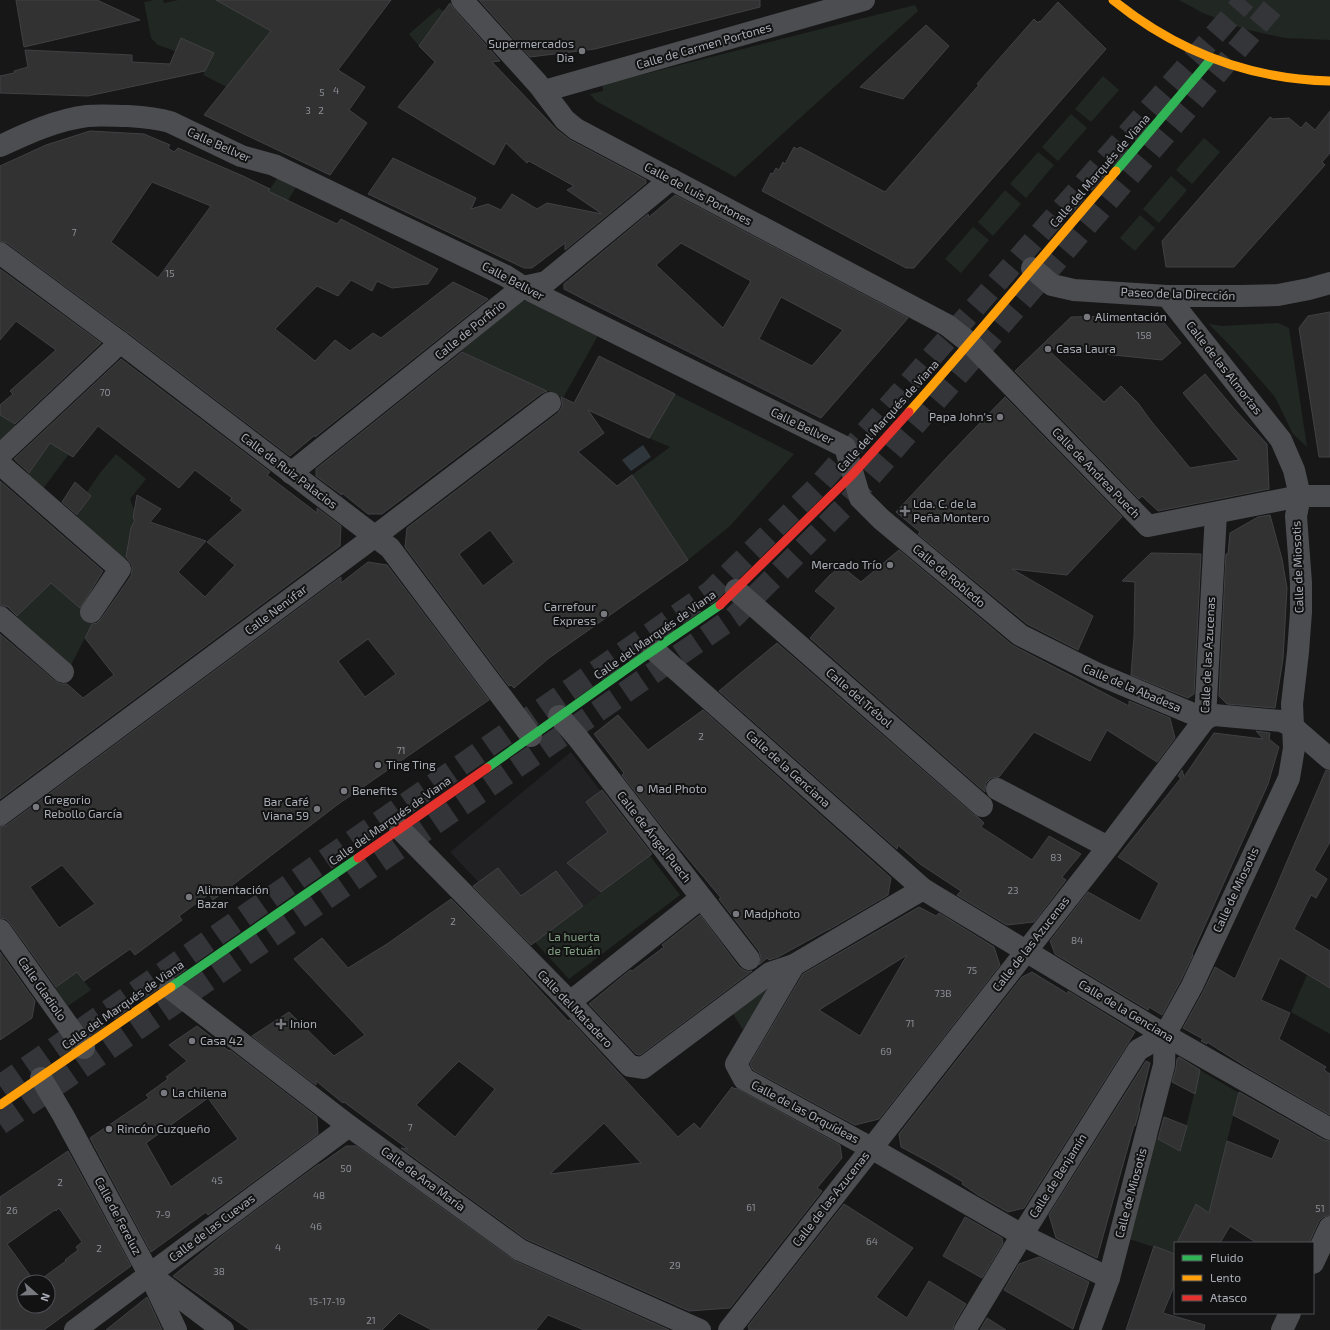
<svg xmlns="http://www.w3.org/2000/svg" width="1330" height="1330" viewBox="0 0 1330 1330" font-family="'Exo 2',sans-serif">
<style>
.built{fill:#212123}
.green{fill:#212722}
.water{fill:#2f373c}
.building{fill:#323233;stroke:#404144;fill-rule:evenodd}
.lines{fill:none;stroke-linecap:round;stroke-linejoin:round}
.secondary-tunnel{stroke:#343538;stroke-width:22;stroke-dasharray:22 11;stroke-linecap:butt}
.street{stroke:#4c4d50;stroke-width:22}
.fast{stroke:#30b455;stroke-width:9}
.slow{stroke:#ff9f0a;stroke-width:9}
.jam{stroke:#e5322d;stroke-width:9}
.poi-dot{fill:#77797f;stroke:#121213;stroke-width:1.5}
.labels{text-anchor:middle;stroke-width:4;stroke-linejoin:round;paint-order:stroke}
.number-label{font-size:10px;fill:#8c8f96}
.poi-label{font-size:12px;fill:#aaaeb7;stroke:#121213;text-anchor:start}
.street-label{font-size:12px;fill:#aaaeb7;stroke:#121213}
.park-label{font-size:12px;fill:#82a083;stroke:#121213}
</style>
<rect width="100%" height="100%" fill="#171718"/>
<polygon class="built" points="571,752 650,856 535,942 450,852"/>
<g class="green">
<polygon points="154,0 163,0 164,3 178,0 239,0 238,12 271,31 227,87 203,75 213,53 181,38 175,51 158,45 151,38 144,2"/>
<polygon points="1179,0 1330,0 1330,40 1285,38 1244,29 1203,13"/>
<polygon points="915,5 918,11 735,177 596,101 590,94 603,91 603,88 602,85"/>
<polygon points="439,8 444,12 419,46 409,34"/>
<polygon points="1103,76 1119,90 1091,122 1075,109"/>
<polygon points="1071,114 1087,128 1058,161 1042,147"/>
<polygon points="1204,138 1220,152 1192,184 1176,170"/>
<polygon points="1038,152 1054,165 1026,198 1010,184"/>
<polygon points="1171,176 1187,190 1159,223 1143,209"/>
<polygon points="278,177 296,187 283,209 236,240"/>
<polygon points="1005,190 1021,204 993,236 978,222"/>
<polygon points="1140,215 1155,228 1135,251 1120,238"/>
<polygon points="973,227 989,240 961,273 945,259"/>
<polygon points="532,300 600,332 563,398 461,351 522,301"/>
<polygon points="1278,323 1289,328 1307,447 1293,434 1275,397 1234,350 1209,324 1222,326"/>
<polygon points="675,394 794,454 730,526 688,560 632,475 670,447 649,438"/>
<polygon points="0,415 17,426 0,440"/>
<polygon points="50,443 69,454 42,490 27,476"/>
<polygon points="116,454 146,479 130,499 137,517 131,528 125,561 76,518 91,496 87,492 100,473"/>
<polygon points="51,583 85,612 95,618 70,667 14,619"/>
<polygon points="650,856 680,895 569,979 535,942"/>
<polygon points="77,972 91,990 68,1006 55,988"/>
<polygon points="1307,975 1330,988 1330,1034 1291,1012"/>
<polygon points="773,984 743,1030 733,1014"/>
<polygon points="1200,1070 1239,1093 1209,1213 1196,1204 1177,1243 1175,1243 1175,1248 1173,1253 1129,1239 1155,1137 1180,1151"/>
</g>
<polygon class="water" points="643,445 651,457 631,471 622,460"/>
<g class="building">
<polygon points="16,0 97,0 140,20 24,47"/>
<polygon points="216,0 391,0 338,70 365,87 349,110 367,123 330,175 204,115 271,31"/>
<polygon points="479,0 760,0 760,7 595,49 530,57"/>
<polygon points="1058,2 1106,49 914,268 906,268 762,191 771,173 773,174 776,168 779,170 783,162 785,164 794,147 797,149 800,147 885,192 979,85 977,84 1034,19 1038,23 1039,21 1040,22"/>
<polygon points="450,3 453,8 500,61 492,62 557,130 570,140 646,180 646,183 565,250 565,243 532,268 524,268 368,194 393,158 476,198 471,209 488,204 501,210 512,194 537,209 547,203 602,214 567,190 574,186 529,161 527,163 506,143 494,165 398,107 435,62 419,46"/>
<polygon points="926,25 949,46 903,99 860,87"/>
<polygon points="181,38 214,53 205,71 88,96 0,93 0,76 14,73 14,71 28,67 25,50 132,55 132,62 170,64"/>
<polygon points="1330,111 1330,153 1322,162 1325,165 1234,267 1166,267 1162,241 1270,117 1273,119 1289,118 1301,128 1306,122 1315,130"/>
<path d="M90 131 144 134 170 145 168 148 174 152 178 148 243 176 270 189 268 191 337 224 341 219 438 269 428 284 392 288 377 281 372 291 351 280 338 296 317 286 275 329 315 361 335 340 350 351 373 333 381 338 453 282 488 299 315 437V435L290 456 127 332 7 243 0 241V166L46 145ZM152 182 211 206 158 278 111 242Z"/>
<path d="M675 195 908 318 821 418 585 300 564 289V284L648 214 649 217ZM681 243 751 281 723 328 656 265ZM781 297 843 330 812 366 759 339Z"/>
<polygon points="0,269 101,343 15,424 0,415 0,405 13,394 10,391 56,350 16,321 0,340"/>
<polygon points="1330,312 1330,457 1319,457 1299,328 1308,316"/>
<polygon points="1116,316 1160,318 1181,343 1162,360 1046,348 1104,402 1121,386 1138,403 1151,421 1190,468 1239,460 1183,393 1205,374 1236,411 1267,444 1269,489 1158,511 1142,496 1139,499 1015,371 1071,317"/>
<polygon points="462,352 547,391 542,393 382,514 368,514 342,493 342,495 316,476 316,469"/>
<path d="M599 356 675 394 649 438 588 410 604 433 578 452 617 486 632 475 688 560 549 658 514 688 511 685 509 686 405 547 407 528 558 413 562 407V402L561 397 574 403ZM490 530 514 562 483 586 459 554Z"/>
<polygon points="121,359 270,472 267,475 317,513 317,508 341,526 340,546 0,799 0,634 55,681 60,684 67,684 83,698 114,675 85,638 92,624 97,623 101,619 131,576 132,570 132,565 126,557 131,528 135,520 133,518 137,495 161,509 150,522 206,541 178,572 205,597 235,565 207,542 243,510 230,500 232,498 195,470 179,488 98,426 73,457 50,443 29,473 14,459"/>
<polygon points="1005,397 1122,517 1067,575 1012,569 1093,616 1078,650 1027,624 918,534 920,532 896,512 948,456"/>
<polygon points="0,481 103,571 80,608 51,583 17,616 8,607 0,605"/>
<polygon points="75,482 91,496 77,515 62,502"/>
<polygon points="1270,515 1282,559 1287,588 1283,659 1275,708 1227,704 1219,696 1226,554 1228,554 1230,533 1258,517"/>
<polygon points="899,550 1012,645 1129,706 1129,701 1170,718 1175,738 1157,762 1107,730 1090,761 1034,732 999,777 991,778 986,783 985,789 985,792 810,638 836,608 815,591 829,576 841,566 861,582"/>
<polygon points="1151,553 1201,554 1194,694 1188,698 1131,675 1134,637 1135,582 1122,581"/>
<path d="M368 562 387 565 489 700 337 805 213 900 209 894 179 916 182 920 135 955 130 949 84 981 77 972 56 987 10 923 6 919 0 918V827L7 825 341 577V583ZM368 639 396 674 365 697 338 661ZM62 865 95 904 59 928 30 887Z"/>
<polygon points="777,643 974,815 978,817 984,823 981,827 1032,860 1049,836 1081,854 1062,877 1066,880 1034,922 1007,925 957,895 961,891 920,864 898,845 897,849 719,691"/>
<polygon points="703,710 891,878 888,895 828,930 829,929 778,957 769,960 767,958 759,965 761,958 759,951 719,899 721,898 672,839 622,775 624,773 594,734 618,715 648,750"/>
<polygon points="1256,731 1270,733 1269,739 1279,747 1268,784 1192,954 1193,955 1181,980 1162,1015 1149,1007 1148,1010 1055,954 1050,941 1088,892 1140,921 1159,883 1118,857 1181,778 1178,776 1182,770 1184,777 1214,733 1263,739"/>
<polygon points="1326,770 1330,771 1330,842 1314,870 1327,879 1316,898 1311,895 1294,929 1330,951 1330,988 1280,958 1261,1000 1290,1013 1279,1039 1326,1067 1324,1070 1330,1074 1330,1115 1245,1066 1207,1042 1207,1044 1201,1041 1203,1039 1183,1028 1203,992 1215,967 1235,979 1274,892"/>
<polygon points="602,790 652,854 601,892 567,863 608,832 586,802"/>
<polygon points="498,868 521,896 556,871 583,906 531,945 473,886"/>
<path d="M451 899 512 960 568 1021 570 1020 678 1137 694 1123 700 1129 732 1087 735 1089 736 1088 840 1145 842 1158 817 1188 822 1191 730 1308 689 1311 526 1239 401 1148 408 1149 344 1102 343 1103 316 1081V1085L252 1036 289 1012 334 1056 365 1035 294 959 322 938 348 968 387 944ZM459 1061 495 1089 455 1137 416 1105ZM604 1123 641 1163 550 1174Z"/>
<path d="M919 907 936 916 939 913 994 947 1000 965 879 1119 855 1125 753 1070 750 1064 803 974ZM907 955 860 1036 819 1010Z"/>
<polygon points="700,915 739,967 745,971 752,971 640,1055 636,1054 589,1004 629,971 631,970 632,971 664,947 662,945"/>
<polygon points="0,952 35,1001 32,1018 0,1040"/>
<polygon points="1032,972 1068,994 1068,991 1135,1032 1024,1208 1008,1212 978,1195 962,1184 963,1182 931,1163 901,1147 899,1134 1022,977"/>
<path d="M197 1026 229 1051 230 1050 317 1117 318 1134 208 1215 206 1212 151 1252 90 1138 149 1098 146 1095 168 1079 166 1077 187 1061 169 1045ZM208 1098 238 1139 171 1187 146 1143Z"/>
<polygon points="1179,1057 1200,1070 1195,1094 1172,1082 1176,1068 1177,1059"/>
<polygon points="1146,1061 1150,1063 1139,1107 1140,1108 1135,1126 1134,1125 1097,1258 1056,1238 1049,1215"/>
<polygon points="1239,1092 1324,1140 1330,1141 1330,1215 1323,1217 1319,1221 1309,1243 1257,1243 1230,1226 1220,1243 1177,1243 1196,1204 1209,1213 1227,1141 1272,1159 1280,1140 1233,1115"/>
<polygon points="1164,1117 1187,1126 1180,1151 1158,1139"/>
<polygon points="346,1146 356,1146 515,1261 669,1330 584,1330 548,1315 536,1330 432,1330 399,1313 382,1330 250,1330 173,1276 223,1235 319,1164 319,1165"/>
<path d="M68 1151 131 1266 44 1330H0V1197ZM59 1208 82 1242 76 1247 78 1250 65 1260 66 1261 37 1282H48V1306H24V1282H35L7 1244 55 1210 56 1211Z"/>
<polygon points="844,1204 913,1248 876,1297 907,1318 929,1281 966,1304 954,1324 953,1330 749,1330 748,1326"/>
<polygon points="965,1217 1002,1238 1003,1243 982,1278 943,1256"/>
<polygon points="1154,1246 1175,1254 1175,1284 1163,1313 1205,1325 1204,1330 1126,1330"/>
<polygon points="1039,1257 1089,1282 1073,1329 1004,1290 1019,1264"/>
<polygon points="147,1297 162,1330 106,1330"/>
<polygon points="987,1318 1006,1330 980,1330"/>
</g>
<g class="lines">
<g class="secondary-tunnel">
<polyline points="0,1086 710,592 820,484 1245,0"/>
<polyline points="0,1124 734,617 847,504 1189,107 1279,0"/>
</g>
<g class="street">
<polyline points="462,0 538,84 565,120 576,129 947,325 970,343 1148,526 1300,496 1330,496"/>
<polyline points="544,91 864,0"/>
<path d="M0 146C28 133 56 120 87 116 101 115 114 116 128 116 143 117 156 118 170 122L241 156 274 165 506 276 523 287 845 447 860 498 881 519 1020 635 1100 675 1205 719 1214 715 1281 721 1292 726 1330 759"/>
<polyline points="0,253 120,342 390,548 531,736"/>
<polyline points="1032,268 1052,285 1074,290 1167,296 1241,296 1278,295 1309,289 1330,283"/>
<polyline points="0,455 109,353 120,342"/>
<polyline points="0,464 120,569 91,612"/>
<polyline points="291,473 523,287 546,282 671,179"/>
<polyline points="736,590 982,806"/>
<polyline points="0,617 63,672"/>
<polyline points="654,650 923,889 1165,1035 1330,1129"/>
<polyline points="559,716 578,738 749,959"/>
<polyline points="997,789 1108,847"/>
<polyline points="0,815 374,537 550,403"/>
<polyline points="400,829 570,1002 630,1066 643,1068 770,973 794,965 923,889"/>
<polyline points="0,930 84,1048"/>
<polyline points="794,965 736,1064 744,1079 871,1148 1022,1235 1109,1278"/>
<polyline points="170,988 349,1126 520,1250 700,1330"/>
<polyline points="570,1002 701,898"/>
<polyline points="41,1078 63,1115 149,1274 223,1330"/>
<polyline points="1313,1263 1330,1227"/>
<polyline points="152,1279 176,1330"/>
<polyline points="75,1330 349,1126"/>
<polyline points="729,1330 1108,847 1205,719 1216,513"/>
<polyline points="965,1330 1022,1235 1138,1050 1165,1035"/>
<polyline points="1090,1330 1109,1278 1164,1065 1165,1035 1192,986 1289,778 1294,748 1292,704 1298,652 1301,612 1301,583 1296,516 1300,496 1294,470 1281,440 1167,296"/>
<polyline points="1282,1330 1290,1313"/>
</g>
<g class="fast">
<polyline points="1116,171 1212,58"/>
<polyline points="487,768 642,658 720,605"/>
<polyline points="171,987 358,858"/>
</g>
<g class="slow">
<path d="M1113 0C1176 51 1248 79 1330 81"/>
<path d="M909 412C979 333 1047 251 1116 171"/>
<polyline points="0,1105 171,987"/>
</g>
<g class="jam">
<polyline points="720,605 852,475 909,412"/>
<polyline points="358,858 487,768"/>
</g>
</g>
<g class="poi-dot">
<circle cx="582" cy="51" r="4"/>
<circle cx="1087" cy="317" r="4"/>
<circle cx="1048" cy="349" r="4"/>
<circle cx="1000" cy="417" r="4"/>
<path d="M903 505h4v4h4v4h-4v4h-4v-4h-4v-4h4z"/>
<circle cx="890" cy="565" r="4"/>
<circle cx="604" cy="614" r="4"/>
<circle cx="378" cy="765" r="4"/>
<circle cx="640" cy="789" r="4"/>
<circle cx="344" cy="791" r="4"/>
<circle cx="36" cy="807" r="4"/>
<circle cx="317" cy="809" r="4"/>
<circle cx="189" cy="897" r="4"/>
<circle cx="736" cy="914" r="4"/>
<path d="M279 1018h4v4h4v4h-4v4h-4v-4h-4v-4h4z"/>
<circle cx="192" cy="1041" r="4"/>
<circle cx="164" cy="1093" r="4"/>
<circle cx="109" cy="1129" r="4"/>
</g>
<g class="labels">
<g class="number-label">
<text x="336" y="94">4</text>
<text x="322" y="96">5</text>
<text x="308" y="114">3</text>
<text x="321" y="114">2</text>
<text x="74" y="236">7</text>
<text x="170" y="277">15</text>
<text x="1144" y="339">158</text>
<text x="105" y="396">70</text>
<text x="701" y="740">2</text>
<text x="401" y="754">71</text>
<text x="1056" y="861">83</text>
<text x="1013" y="894">23</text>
<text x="453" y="925">2</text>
<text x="1077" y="944">84</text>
<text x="972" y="974">75</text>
<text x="943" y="997">73B</text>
<text x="910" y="1027">71</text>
<text x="886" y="1055">69</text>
<text x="410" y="1131">7</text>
<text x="346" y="1172">50</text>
<text x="217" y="1184">45</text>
<text x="60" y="1186">2</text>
<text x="319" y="1199">48</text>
<text x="751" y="1211">61</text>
<text x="1320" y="1212">51</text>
<text x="12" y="1214">26</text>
<text x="163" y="1218">7-9</text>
<text x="316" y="1230">46</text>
<text x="872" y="1245">64</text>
<text x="278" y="1251">4</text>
<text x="99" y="1252">2</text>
<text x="675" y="1269">29</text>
<text x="219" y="1275">38</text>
<text x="327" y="1305">15-17-19</text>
<text x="371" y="1324">21</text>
</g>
<g class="poi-label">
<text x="574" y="48" text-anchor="end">Supermercados<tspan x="574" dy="14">Dia</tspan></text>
<text x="1095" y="321">Alimentación</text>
<text x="1056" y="353">Casa Laura</text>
<text x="992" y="421" text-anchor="end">Papa John's</text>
<text x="913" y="508">Lda. C. de la<tspan x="913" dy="14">Peña Montero</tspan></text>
<text x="882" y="569" text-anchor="end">Mercado Trío</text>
<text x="596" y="611" text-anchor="end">Carrefour<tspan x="596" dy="14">Express</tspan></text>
<text x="386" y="769">Ting Ting</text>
<text x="648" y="793">Mad Photo</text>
<text x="352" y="795">Benefits</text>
<text x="44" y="804">Gregorio<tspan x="44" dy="14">Rebollo García</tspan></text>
<text x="309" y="806" text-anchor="end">Bar Café<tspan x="309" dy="14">Viana 59</tspan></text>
<text x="197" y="894">Alimentación<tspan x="197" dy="14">Bazar</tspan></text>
<text x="744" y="918">Madphoto</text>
<text x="290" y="1028">Inion</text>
<text x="200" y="1045">Casa 42</text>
<text x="172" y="1097">La chilena</text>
<text x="117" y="1133">Rincón Cuzqueño</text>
</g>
<g class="street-label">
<text transform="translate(704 46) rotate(-16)" y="4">Calle de Carmen Portones</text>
<text transform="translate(219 145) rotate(24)" y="4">Calle Bellver</text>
<text transform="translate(1100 171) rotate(-49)" y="4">Calle del Marqués de Viana</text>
<text transform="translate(698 194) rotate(28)" y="4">Calle de Luis Portones</text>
<text transform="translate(513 281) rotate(28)" y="4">Calle Bellver</text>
<text transform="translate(1178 294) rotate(2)" y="4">Paseo de la Dirección</text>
<text transform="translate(470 330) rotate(-39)" y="4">Calle de Porfirio</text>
<text transform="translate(1224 368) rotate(52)" y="4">Calle de las Almortas</text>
<text transform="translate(888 416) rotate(-48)" y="4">Calle del Marqués de Viana</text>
<text transform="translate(802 426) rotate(26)" y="4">Calle Bellver</text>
<text transform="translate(289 471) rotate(37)" y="4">Calle de Ruiz Palacios</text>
<text transform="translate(1096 473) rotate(46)" y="4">Calle de Andrea Puech</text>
<text transform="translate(1298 567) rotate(-92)" y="4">Calle de Miosotis</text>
<text transform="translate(949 576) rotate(40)" y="4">Calle de Robledo</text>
<text transform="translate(276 610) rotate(-37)" y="4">Calle Nenúfar</text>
<text transform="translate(655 635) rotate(-35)" y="4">Calle del Marqués de Viana</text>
<text transform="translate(1208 655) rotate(-87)" y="4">Calle de las Azucenas</text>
<text transform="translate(1132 688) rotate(23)" y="4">Calle de la Abadesa</text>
<text transform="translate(859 698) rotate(41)" y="4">Calle del Trébol</text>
<text transform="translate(788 769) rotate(42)" y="4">Calle de la Genciana</text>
<text transform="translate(390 821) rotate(-35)" y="4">Calle del Marqués de Viana</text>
<text transform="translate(654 837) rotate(52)" y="4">Calle de Ángel Puech</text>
<text transform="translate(1236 890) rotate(-65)" y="4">Calle de Miosotis</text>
<text transform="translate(1031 944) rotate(-52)" y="4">Calle de las Azucenas</text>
<text transform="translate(42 989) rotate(55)" y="4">Calle Gladiolo</text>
<text transform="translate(123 1005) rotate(-35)" y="4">Calle del Marqués de Viana</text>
<text transform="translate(575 1009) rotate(46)" y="4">Calle del Matadero</text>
<text transform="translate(1126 1011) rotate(31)" y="4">Calle de la Genciana</text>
<text transform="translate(805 1112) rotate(28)" y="4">Calle de las Orquídeas</text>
<text transform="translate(1058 1176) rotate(-58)" y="4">Calle de Benjamín</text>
<text transform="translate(423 1179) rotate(36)" y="4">Calle de Ana María</text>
<text transform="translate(1131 1193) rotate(-75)" y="4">Calle de Miosotis</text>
<text transform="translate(831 1199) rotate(-52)" y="4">Calle de las Azucenas</text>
<text transform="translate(118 1216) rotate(62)" y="4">Calle de Fereluz</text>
<text transform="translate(212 1228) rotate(-37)" y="4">Calle de las Cuevas</text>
</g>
<g class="park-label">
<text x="574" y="941">La huerta<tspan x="574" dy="14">de Tetuán</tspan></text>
</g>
</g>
<rect x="1174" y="1242" width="140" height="72" fill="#121213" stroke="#4f5055"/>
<rect x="1182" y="1255" width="20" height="6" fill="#30b455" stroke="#4f5055"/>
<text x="1210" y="1262" font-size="12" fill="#aaaeb7">Fluido</text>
<rect x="1182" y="1275" width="20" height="6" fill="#ff9f0a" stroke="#4f5055"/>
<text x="1210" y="1282" font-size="12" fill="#aaaeb7">Lento</text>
<rect x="1182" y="1295" width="20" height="6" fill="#e5322d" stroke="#4f5055"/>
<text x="1210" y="1302" font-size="12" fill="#aaaeb7">Atasco</text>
<g transform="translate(36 1294) rotate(110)"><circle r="19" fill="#121213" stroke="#4f5055"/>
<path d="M0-3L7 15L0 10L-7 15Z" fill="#77797f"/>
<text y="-6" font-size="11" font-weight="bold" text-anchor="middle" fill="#aaaeb7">N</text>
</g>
</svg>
